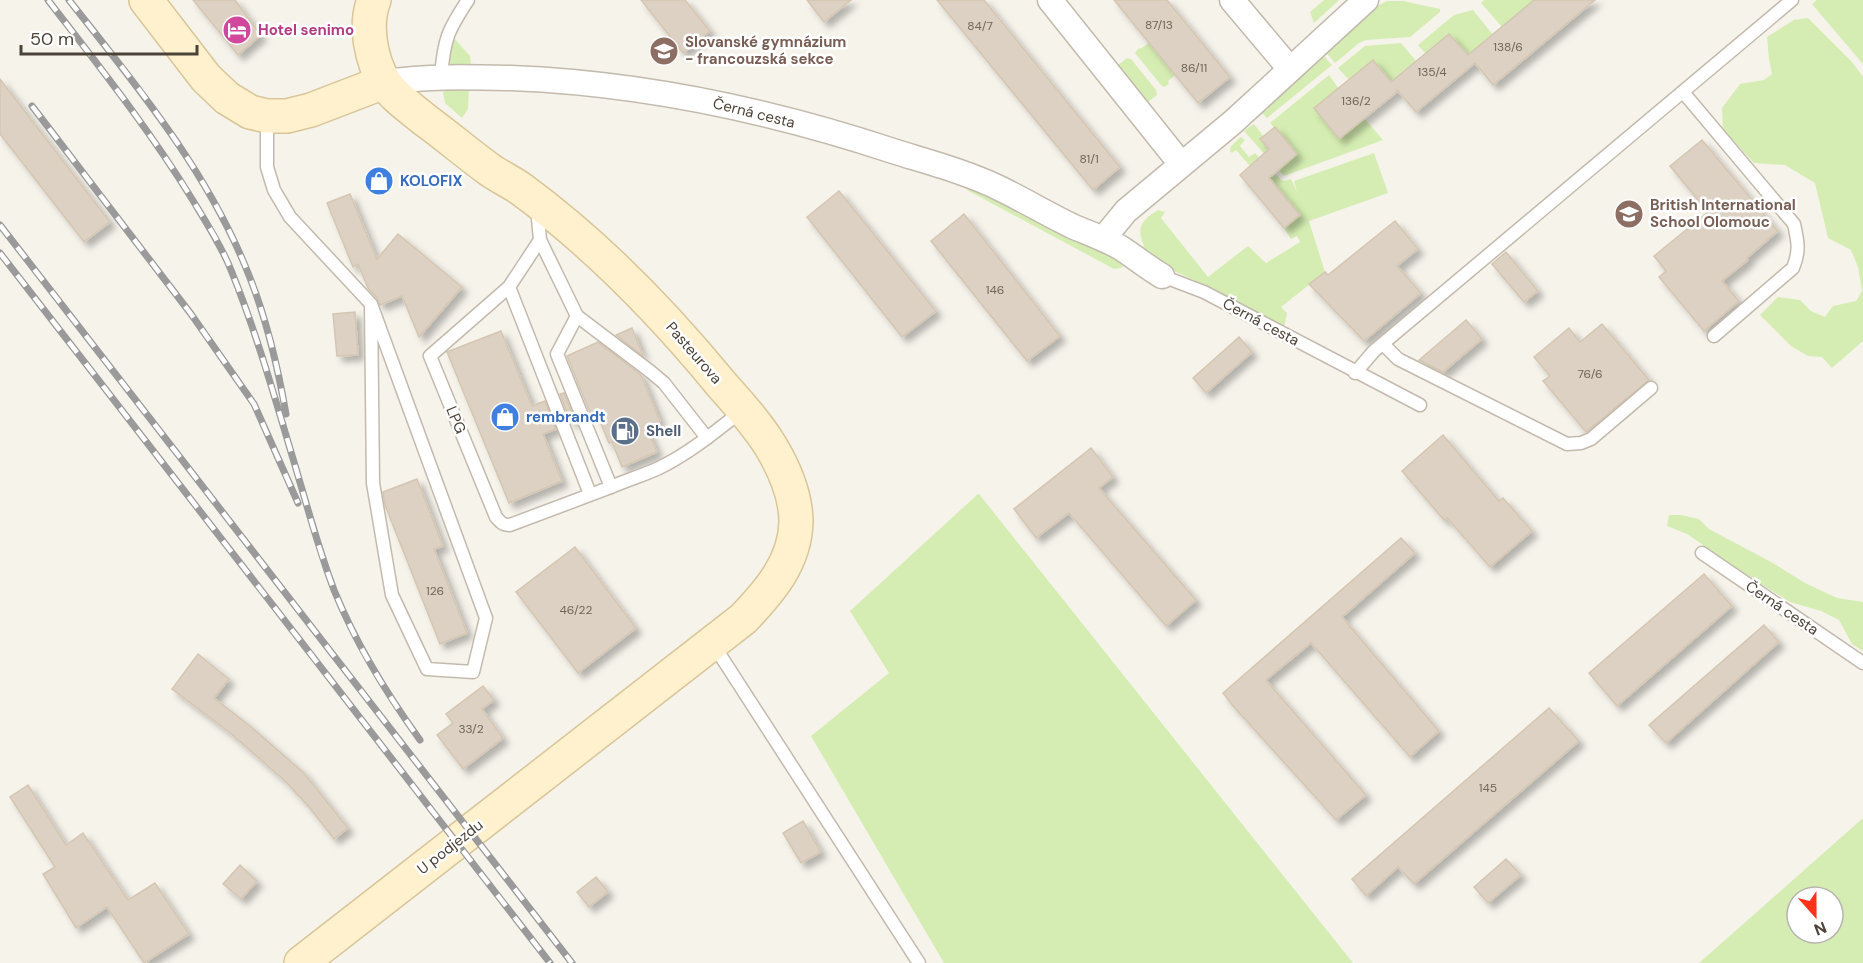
<svg xmlns="http://www.w3.org/2000/svg" width="1863" height="963" viewBox="0 0 1863 963" font-family="'DM Sans',sans-serif">
<style>
.green{fill:#d5edb2;fill-rule:evenodd}
.building{fill:#dcd1c2;stroke:#d5c6b2;stroke-width:1.5;filter:url(#shadow)}
.lines{fill:none;stroke-linecap:round;stroke-linejoin:round}
.lane-casing{stroke:#c3baad;stroke-width:15}
.street-casing{stroke:#c3baad;stroke-width:27}
.secondary-casing{stroke:#d9c598;stroke-width:36}
.lane{stroke:#fff;stroke-width:12}
.street{stroke:#fff;stroke-width:24}
.secondary{stroke:#fff1cd;stroke-width:33}
.rail-casing{stroke:#9a9a9a;stroke-width:7}
.rail{stroke:#fff;stroke-width:4.5;stroke-dasharray:14;stroke-linecap:butt}
.labels{text-anchor:middle;stroke-width:5;stroke-linejoin:round;paint-order:stroke}
.number-label{font-size:12px;fill:#70665a}
.hotel-label{font-size:15px;font-weight:bold;fill:#b23c85;stroke:#fff;text-anchor:start}
.education-label{font-size:15px;font-weight:bold;fill:#785e54;stroke:#fff;text-anchor:start}
.street-label{font-size:15px;fill:#4c4338;stroke:#fff}
.shop-label{font-size:15px;font-weight:bold;fill:#366cbe;stroke:#fff;text-anchor:start}
.service-label{font-size:15px;font-weight:bold;fill:#4e5e75;stroke:#fff;text-anchor:start}
</style>
<defs>
<filter id="shadow"><feDropShadow dx="5.5" dy="5.5" stdDeviation="3" flood-color="#0004"/></filter>
</defs>
<rect width="100%" height="100%" fill="#f6f3eb"/>
<g class="green">
<polygon points="1324,0 1339,0 1314,23 1310,12"/>
<polygon points="1484,0 1534,0 1502,27 1481,3"/>
<polygon points="1817,0 1863,0 1863,64 1812,4"/>
<polygon points="1387,1 1403,1 1440,9 1440,12 1410,37 1366,40 1359,43 1335,63 1325,51 1373,8"/>
<polygon points="1473,10 1493,35 1468,55 1449,34 1425,53 1418,45 1454,15"/>
<polygon points="1808,18 1852,62 1863,77 1863,341 1832,368 1822,357 1808,356 1791,346 1760,315 1778,297 1800,300 1811,311 1825,317 1833,306 1856,301 1862,291 1858,267 1851,250 1828,238 1815,183 1785,165 1754,163 1723,129 1722,108 1740,84 1764,80 1772,74 1769,59 1767,37 1794,20"/>
<polygon points="453,37 470,56 471,66 448,64"/>
<polygon points="1149,43 1175,75 1168,81 1169,84 1164,87 1161,85 1135,53 1139,48 1140,49"/>
<polygon points="1401,43 1416,61 1391,82 1349,80 1338,68 1365,46"/>
<polygon points="1322,54 1332,65 1267,118 1259,110"/>
<polygon points="1127,58 1131,59 1156,90 1157,95 1143,106 1112,70"/>
<polygon points="1329,75 1339,89 1315,109 1339,138 1364,118 1383,140 1284,176 1244,131 1254,124 1263,136 1261,139 1283,166 1297,154 1270,123"/>
<polygon points="450,88 469,88 468,109 462,118 445,103 443,92"/>
<path d="M1241 137 1245 140 1240 146 1249 157 1255 153 1281 180 1284 181 1291 179 1297 192 1294 181 1374 153 1388 193 1309 221 1325 272 1281 307 1287 313 1284 328 1209 287 1146 258 1140 252 1144 245C1135 228 1143 219 1158 210L1165 212 1161 218 1208 277 1248 246 1266 263 1300 242 1297 236 1291 239 1284 228 1299 214 1256 162 1250 166 1236 150 1232 153 1230 151 1231 146Z"/>
<polygon points="974,181 1127,262 1121,268 1114,269 967,190"/>
<polygon points="978,494 979,494 1353,963 944,963 811,736 889,673 850,611"/>
<polygon points="1669,515 1681,515 1699,519 1709,529 1771,562 1805,583 1837,598 1863,602 1863,651 1852,644 1839,620 1821,611 1790,602 1756,581 1687,534 1667,526"/>
<path d="M1863 818V963H1699ZM1797 897H1833V933H1797Z"/>
</g>
<g class="building">
<polygon points="193,0 235,0 261,35 238,55"/>
<polygon points="641,0 685,0 710,31 683,53"/>
<polygon points="807,0 851,0 824,22"/>
<polygon points="937,0 984,0 1120,167 1093,190"/>
<polygon points="1114,0 1167,0 1230,77 1198,103"/>
<polygon points="1534,0 1595,0 1493,85 1475,63 1416,112 1396,89 1398,91 1339,139 1314,108 1373,60 1391,82 1449,34 1468,55"/>
<polygon points="0,79 110,222 84,242 0,134"/>
<polygon points="1275,127 1297,154 1269,178 1300,215 1284,228 1240,175 1269,149 1260,139"/>
<polygon points="1702,140 1778,231 1747,258 1748,260 1722,281 1739,301 1704,331 1659,277 1666,271 1654,256 1708,212 1670,166"/>
<polygon points="839,191 936,311 902,337 807,217"/>
<polygon points="350,194 377,259 398,234 462,287 419,337 402,296 380,305 377,298 368,288 358,264 353,267 327,203"/>
<polygon points="964,214 1060,336 1027,361 931,241"/>
<polygon points="1395,221 1418,249 1397,266 1421,293 1364,341 1309,284 1325,272 1328,275"/>
<polygon points="1506,252 1538,291 1524,302 1492,264"/>
<polygon points="355,312 358,355 337,356 333,314"/>
<polygon points="1466,320 1482,339 1443,372 1419,360"/>
<polygon points="1602,324 1649,380 1586,432 1543,381 1550,376 1534,357 1569,328 1580,342"/>
<polygon points="632,328 643,356 616,335"/>
<polygon points="501,331 532,406 545,401 556,429 543,434 562,481 509,503 447,352"/>
<polygon points="1239,337 1252,352 1206,393 1193,378"/>
<polygon points="598,342 641,375 660,421 646,427 657,452 622,467 612,442 609,443 596,412 591,415 567,356"/>
<polygon points="564,393 575,421 571,423 560,394"/>
<polygon points="1443,435 1499,501 1503,498 1532,531 1490,567 1447,518 1444,520 1402,471"/>
<polygon points="1091,448 1113,477 1099,488 1196,600 1166,626 1069,513 1036,538 1014,509"/>
<polygon points="417,479 443,546 434,549 467,633 440,644 385,505 383,492"/>
<polygon points="1401,538 1415,553 1342,617 1439,731 1410,757 1311,643 1266,680 1366,795 1336,820 1233,706 1223,693"/>
<polygon points="575,547 636,628 578,673 516,592"/>
<polygon points="1704,574 1732,606 1617,706 1589,673"/>
<polygon points="1764,625 1779,642 1666,743 1649,725"/>
<polygon points="198,654 229,679 214,698 249,725 304,773 348,828 334,839 309,807 285,781 229,732 172,689"/>
<polygon points="483,686 494,700 482,709 503,738 463,769 437,735 453,723 446,714"/>
<polygon points="1549,708 1579,741 1414,884 1398,867 1366,896 1352,879"/>
<polygon points="28,785 66,845 83,833 128,900 155,883 189,934 144,963 107,907 76,928 43,874 55,867 10,797"/>
<polygon points="803,821 821,852 801,863 783,833"/>
<polygon points="1506,859 1521,875 1488,903 1474,887"/>
<polygon points="240,865 257,881 241,899 223,884"/>
<polygon points="596,877 608,892 589,907 577,892"/>
</g>
<g class="lines">
<g class="lane-casing">
<g id="lane">
<path d="M441 76C444 39 448 30 468 0"/>
<path d="M1683 92 1794 224C1798 242 1800 251 1793 268L1714 336"/>
<polyline points="267,117 267,167 274,190 290,217 371,304 486,618 473,672 427,669 392,595 373,483 371,304"/>
<path d="M537 208 540 240 577 316 557 354 611 487C627 480 644 475 659 468 690 453 716 431 743 410"/>
<path d="M540 240 509 287 430 356 496 517C501 523 503 525 510 525L611 487"/>
<polyline points="1162,276 1204,292 1420,405"/>
<polyline points="509,287 590,494"/>
<polyline points="577,316 651,372 664,383 707,438"/>
<polyline points="1383,344 1398,359 1567,444 1581,443 1591,439 1651,388"/>
<polyline points="1355,373 1374,351 1792,0"/>
<polyline points="1702,553 1863,663"/>
<polyline points="713,644 919,963"/>
</g>
</g>
<g class="street-casing">
<g id="street">
<polyline points="1050,0 1181,164"/>
<polyline points="1232,0 1290,69"/>
<path d="M384 82C429 76 466 77 511 78 641 83 769 110 893 151 928 162 966 172 999 188 1024 200 1047 214 1072 226 1088 233 1106 239 1121 248 1135 257 1148 268 1162 276"/>
<polyline points="1103,239 1126,211 1233,122 1366,0"/>
</g>
</g>
<g class="secondary-casing">
<g id="secondary">
<polyline points="146,0 206,78 227,98 250,112 267,116 287,116 311,110 384,82"/>
<path d="M301 963 743 619C770 591 795 562 796 522 796 495 784 468 770 445 757 424 739 404 722 385 663 313 596 244 521 189 511 182 500 177 490 170 468 154 447 136 425 120 412 109 395 98 385 83 371 61 364 25 374 0"/>
</g>
</g>
<use href="#lane" class="lane"/>
<use href="#street" class="street"/>
<use href="#secondary" class="secondary"/>
<g class="rail-casing">
<g id="rail">
<path d="M48 0C98 65 149 129 192 199 206 222 221 245 231 270 255 329 273 391 291 452 305 498 317 545 334 590 356 644 386 693 420 740"/>
<path d="M69 0C137 86 210 174 250 278 267 321 278 368 286 414"/>
<polyline points="32,106 191,314 254,404 298,503"/>
<polyline points="0,225 572,963"/>
<polyline points="0,253 550,963"/>
</g>
</g>
<use href="#rail" class="rail"/>
</g>
<defs>
<g id="hotel-disc" transform="scale(1.5)"><circle r="9.5" fill="#d1479c" stroke="#fff"/><path d="M-6-4.5h1.5V1H6V5H4.5V3h-9V5H-6ZM-4 0a1.8 1.8 0 1 1 3.6 0ZM.5 0V-2.5h3Q6-2.5 6 0Z" fill="#fff"/></g>
<g id="university-disc" transform="scale(1.5)"><circle r="9.5" fill="#8d6e63" stroke="#fff"/><path d="M0-5L7-2L0 1L-7-2ZM-4 1L0 2.5L4 1V4Q0 6-4 4Z" fill="#fff"/></g>
<g id="shop-disc" transform="scale(1.5)"><circle r="9.5" fill="#3f7fe0" stroke="#fff"/><path d="M-5-2.5h2.3a2.7 3.5 0 0 1 5.4 0H5L5.5 6h-11ZM-1.5-2.5h3a1.5 2.3 0 0 0-3 0Z" fill="#fff"/></g>
<g id="school-disc" transform="scale(1.5)"><circle r="9.5" fill="#8d6e63" stroke="#fff"/><path d="M0-5L7-2L0 1L-7-2ZM-4 1L0 2.5L4 1V4Q0 6-4 4Z" fill="#fff"/></g>
<g id="fuel-disc" transform="scale(1.5)"><circle r="9.5" fill="#5c6f8a" stroke="#fff"/><path d="M-5.5-6h7V0h2V4h1.3V-2.5L3-4.5l.8-.8L6-3V5H2.5V1h-1V6h-7ZM-4.2-4.7v3.2H.2V-4.7Z" fill="#fff"/></g>
</defs>
<g fill-rule="evenodd">
<use href="#hotel-disc" x="237" y="30"/>
<use href="#university-disc" x="664" y="51"/>
<use href="#shop-disc" x="379" y="181"/>
<use href="#school-disc" x="1629" y="214"/>
<use href="#shop-disc" x="505" y="417"/>
<use href="#fuel-disc" x="625" y="431"/>
</g>
<g class="labels">
<g class="number-label">
<text x="1159" y="29">87/13</text>
<text x="980" y="30">84/7</text>
<text x="1508" y="51">138/6</text>
<text x="1194" y="72">86/11</text>
<text x="1432" y="76">135/4</text>
<text x="1356" y="105">136/2</text>
<text x="1089" y="163">81/1</text>
<text x="995" y="294">146</text>
<text x="1590" y="378">76/6</text>
<text x="435" y="595">126</text>
<text x="576" y="614">46/22</text>
<text x="471" y="733">33/2</text>
<text x="1488" y="792">145</text>
</g>
<g class="hotel-label">
<text x="258" y="35">Hotel senimo</text>
</g>
<g class="education-label">
<text x="685" y="47">Slovanské gymnázium<tspan x="685" dy="17">- francouzská sekce</tspan></text>
<text x="1650" y="210">British International<tspan x="1650" dy="17">School Olomouc</tspan></text>
</g>
<g class="street-label">
<text transform="translate(754 113) rotate(14)" y="5">Černá cesta</text>
<text transform="translate(1261 322) rotate(28)" y="5">Černá cesta</text>
<text transform="translate(694 353) rotate(49)" y="5">Pasteurova</text>
<text transform="translate(456 420) rotate(67)" y="5">LPG</text>
<text transform="translate(1782 608) rotate(34)" y="5">Černá cesta</text>
<text transform="translate(450 847) rotate(-38)" y="5">U podjezdu</text>
</g>
<g class="shop-label">
<text x="400" y="186">KOLOFIX</text>
<text x="526" y="422">rembrandt</text>
</g>
<g class="service-label">
<text x="646" y="436">Shell</text>
</g>
</g>
<g transform="translate(1815 915) rotate(159)"><circle r="28" fill="#ffffff" stroke="#b7b4af" stroke-width="1.5"/>
<path d="M0-4.5L10 22L0 15L-10 22Z" fill="#ff321a"/>
<text y="-9" font-size="16" font-weight="bold" text-anchor="middle" fill="#4c4338">N</text>
</g>
<path d="M21 45v9h176v-9" fill="none" stroke="#4c4338" stroke-width="3"/>
<text x="30" y="45" font-size="18" fill="#4c4338" stroke="#ffffff" stroke-width="4.5" paint-order="stroke">50 m</text>
</svg>
